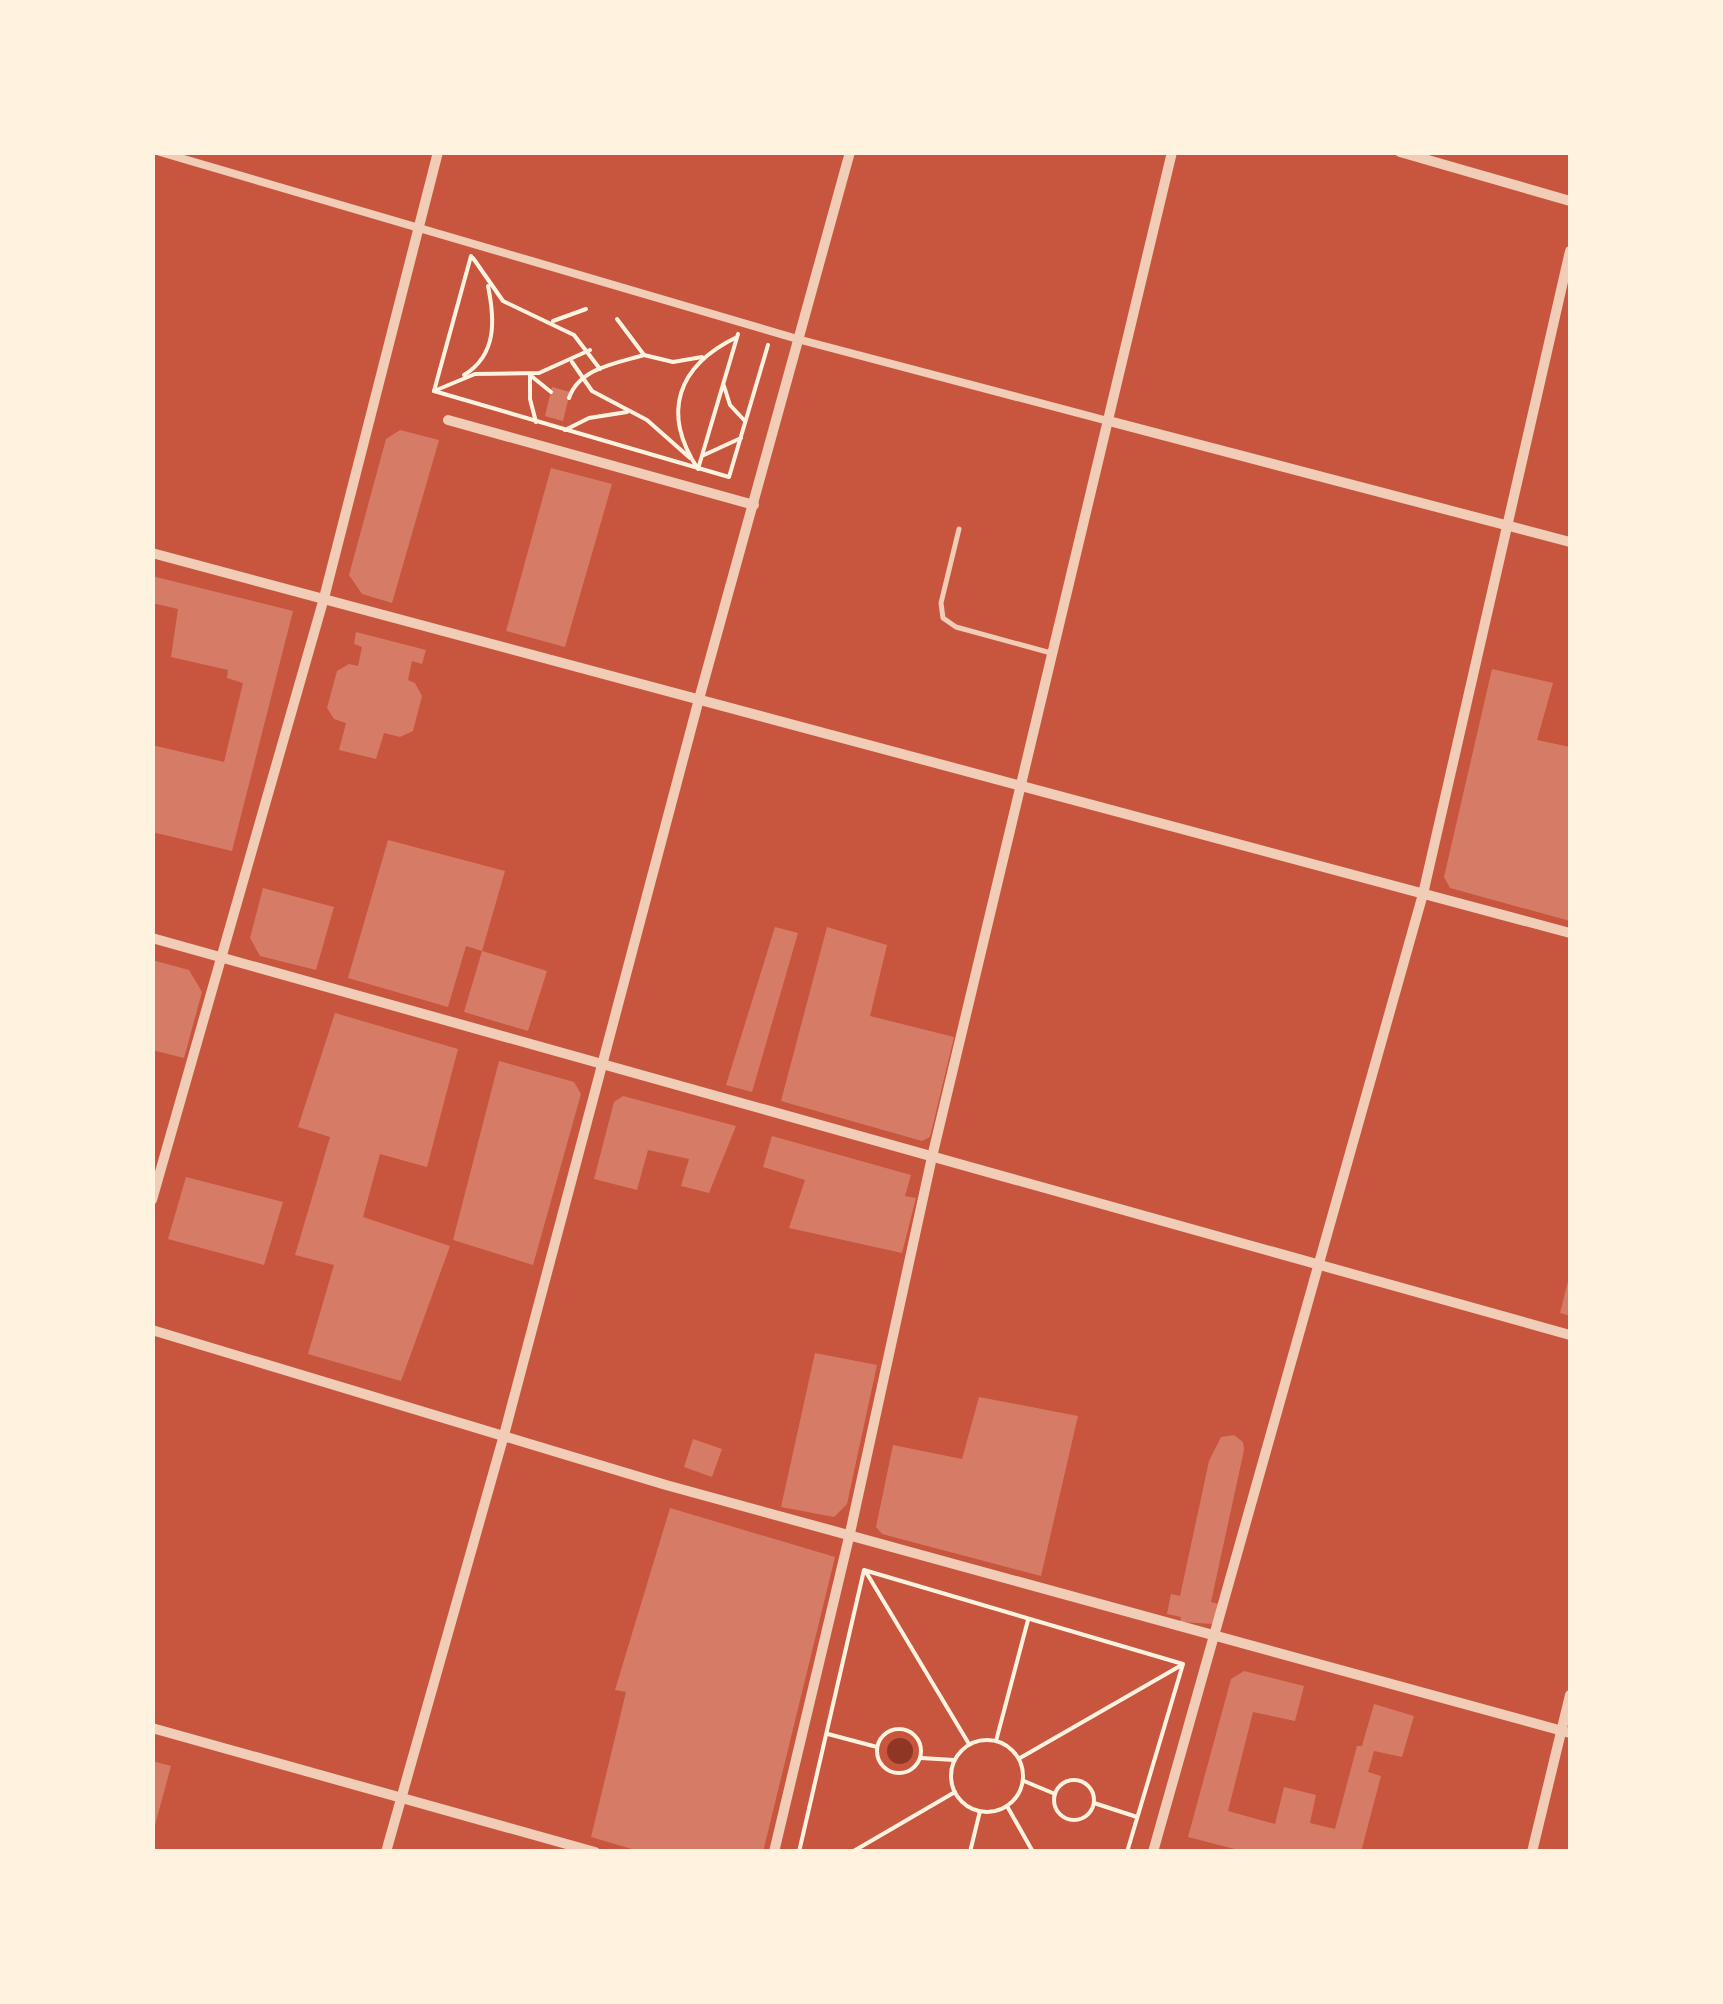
<svg xmlns="http://www.w3.org/2000/svg" width="1723" height="2004" viewBox="0 0 1723 2004" font-family="'Sofia Sans Condensed',sans-serif">
<style>
.water{fill:#8f3625}
.building{fill:#d67c66}
.lines{fill:none;stroke-linecap:round;stroke-linejoin:round}
.path{stroke:#fff3e0;stroke-width:4}
.service{stroke:#f1ccb7;stroke-width:5}
.pedestrian{stroke:#f1ccb7;stroke-width:8}
.minor{stroke:#f1ccb7;stroke-width:10}
</style>
<rect width="100%" height="100%" fill="#c8553d"/>
<circle class="water" cx="900" cy="1751" r="13"/>
<g class="building">
<polygon points="552,387 570,392 563,421 545,416"/>
<polygon points="400,430 439,440 392,603 362,594 349,575 386,439"/>
<polygon points="551,468 612,484 565,647 506,631"/>
<polygon points="152,576 293,611 232,851 152,832 152,745 224,762 243,683 227,678 228,670 171,657 178,609 152,603"/>
<polygon points="356,632 426,650 422,664 412,661 408,680 415,683 422,696 413,731 400,737 384,733 376,759 339,750 346,723 334,719 327,708 337,671 349,664 358,666 362,647 354,644"/>
<polygon points="1492,669 1553,683 1537,740 1570,747 1570,921 1450,888 1444,877"/>
<polygon points="388,840 505,871 482,951 466,946 448,1007 348,978"/>
<polygon points="263,888 334,907 316,970 260,956 250,938"/>
<polygon points="775,927 798,933 752,1092 726,1085"/>
<polygon points="827,927 887,945 870,1016 954,1037 930,1137 922,1141 781,1101"/>
<polygon points="482,951 547,971 528,1031 464,1012"/>
<polygon points="152,960 189,970 202,992 184,1058 152,1050"/>
<polygon points="335,1013 458,1049 427,1167 380,1154 363,1217 450,1246 401,1381 308,1354 334,1265 295,1255 330,1137 298,1127"/>
<polygon points="499,1061 574,1082 581,1094 533,1265 453,1240"/>
<polygon points="623,1096 736,1126 709,1193 681,1186 689,1159 648,1150 637,1190 594,1179 614,1102"/>
<polygon points="772,1136 911,1175 905,1196 916,1198 902,1253 789,1228 805,1180 763,1167"/>
<polygon points="186,1177 283,1202 264,1265 168,1239"/>
<polygon points="1569,1277 1570,1277 1570,1316 1560,1313"/>
<polygon points="815,1353 877,1365 847,1504 834,1517 781,1507"/>
<polygon points="979,1397 1078,1416 1041,1576 882,1534 876,1527 893,1445 962,1459"/>
<polygon points="1234,1435 1243,1442 1244,1450 1211,1602 1219,1604 1214,1624 1180,1622 1181,1617 1167,1614 1171,1594 1180,1596 1209,1461 1221,1437"/>
<polygon points="693,1439 722,1449 712,1477 684,1467"/>
<polygon points="670,1508 835,1557 763,1852 642,1852 591,1837 626,1692 615,1690"/>
<polygon points="1244,1671 1304,1686 1295,1721 1253,1712 1228,1811 1275,1824 1284,1787 1316,1795 1310,1823 1335,1829 1357,1746 1362,1746 1374,1704 1414,1716 1402,1757 1374,1751 1368,1772 1381,1776 1361,1852 1246,1852 1188,1837 1231,1679"/>
<polygon points="152,1761 171,1766 154,1829 152,1829"/>
</g>
<g class="lines">
<g class="path">
<polyline points="471,256 434,391 729,477 768,345"/>
<polyline points="473,258 503,301 574,335 600,369"/>
<polyline points="617,319 644,355 673,362 702,357"/>
<polyline points="553,321 586,309"/>
<path d="M737 337C677 366 661 413 698 469L738 334"/>
<polyline points="572,362 592,391 647,420 690,458"/>
<path d="M464 375C497 355 495 320 488 286"/>
<polyline points="530,375 530,399 536,422"/>
<polyline points="530,375 551,392"/>
<polyline points="724,386 730,405 744,420"/>
<polyline points="434,391 475,374 539,373 590,350"/>
<path d="M569 398C579 368 617 363 644 355"/>
<polyline points="565,430 589,418 627,412"/>
<polyline points="704,455 741,438"/>
<polyline points="866,1572 969,1744"/>
<circle cx="899" cy="1751" r="22"/>
<polyline points="828,1734 877,1747"/>
<circle cx="987" cy="1776" r="36"/>
<polyline points="996,1741 1028,1620"/>
<polyline points="921,1758 954,1760"/>
<polyline points="1020,1758 1180,1666"/>
<circle cx="1074" cy="1800" r="20"/>
<polyline points="1024,1781 1055,1794"/>
<polyline points="1094,1803 1137,1817"/>
<polyline points="1007,1806 1033,1852"/>
<polyline points="799,1852 864,1570 1183,1664 1127,1852"/>
<polyline points="852,1852 955,1792"/>
<polyline points="970,1852 980,1811"/>
</g>
<polyline class="service" points="959,529 941,603 943,618 956,627 1051,653"/>
<polyline class="pedestrian" points="160,152 801,340 1108,421"/>
<g class="minor">
<polyline points="1400,152 1570,201"/>
<polyline points="448,420 754,505"/>
<polyline points="1109,421 1570,542"/>
<polyline points="152,553 1570,933"/>
<polyline points="152,938 1570,1335"/>
<polyline points="152,1200 324,598 438,152"/>
<polyline points="152,1330 666,1485 1570,1733"/>
<polyline points="152,1728 595,1852"/>
<polyline points="386,1852 504,1435 699,699 850,152"/>
<polyline points="774,1852 850,1533 932,1157 1172,152"/>
<polyline points="1153,1852 1423,894 1570,251"/>
<polyline points="1532,1852 1570,1695"/>
</g>
</g>
<rect width="1723" height="2004" fill="none" stroke="#fff3e0" stroke-width="310"/>
</svg>
